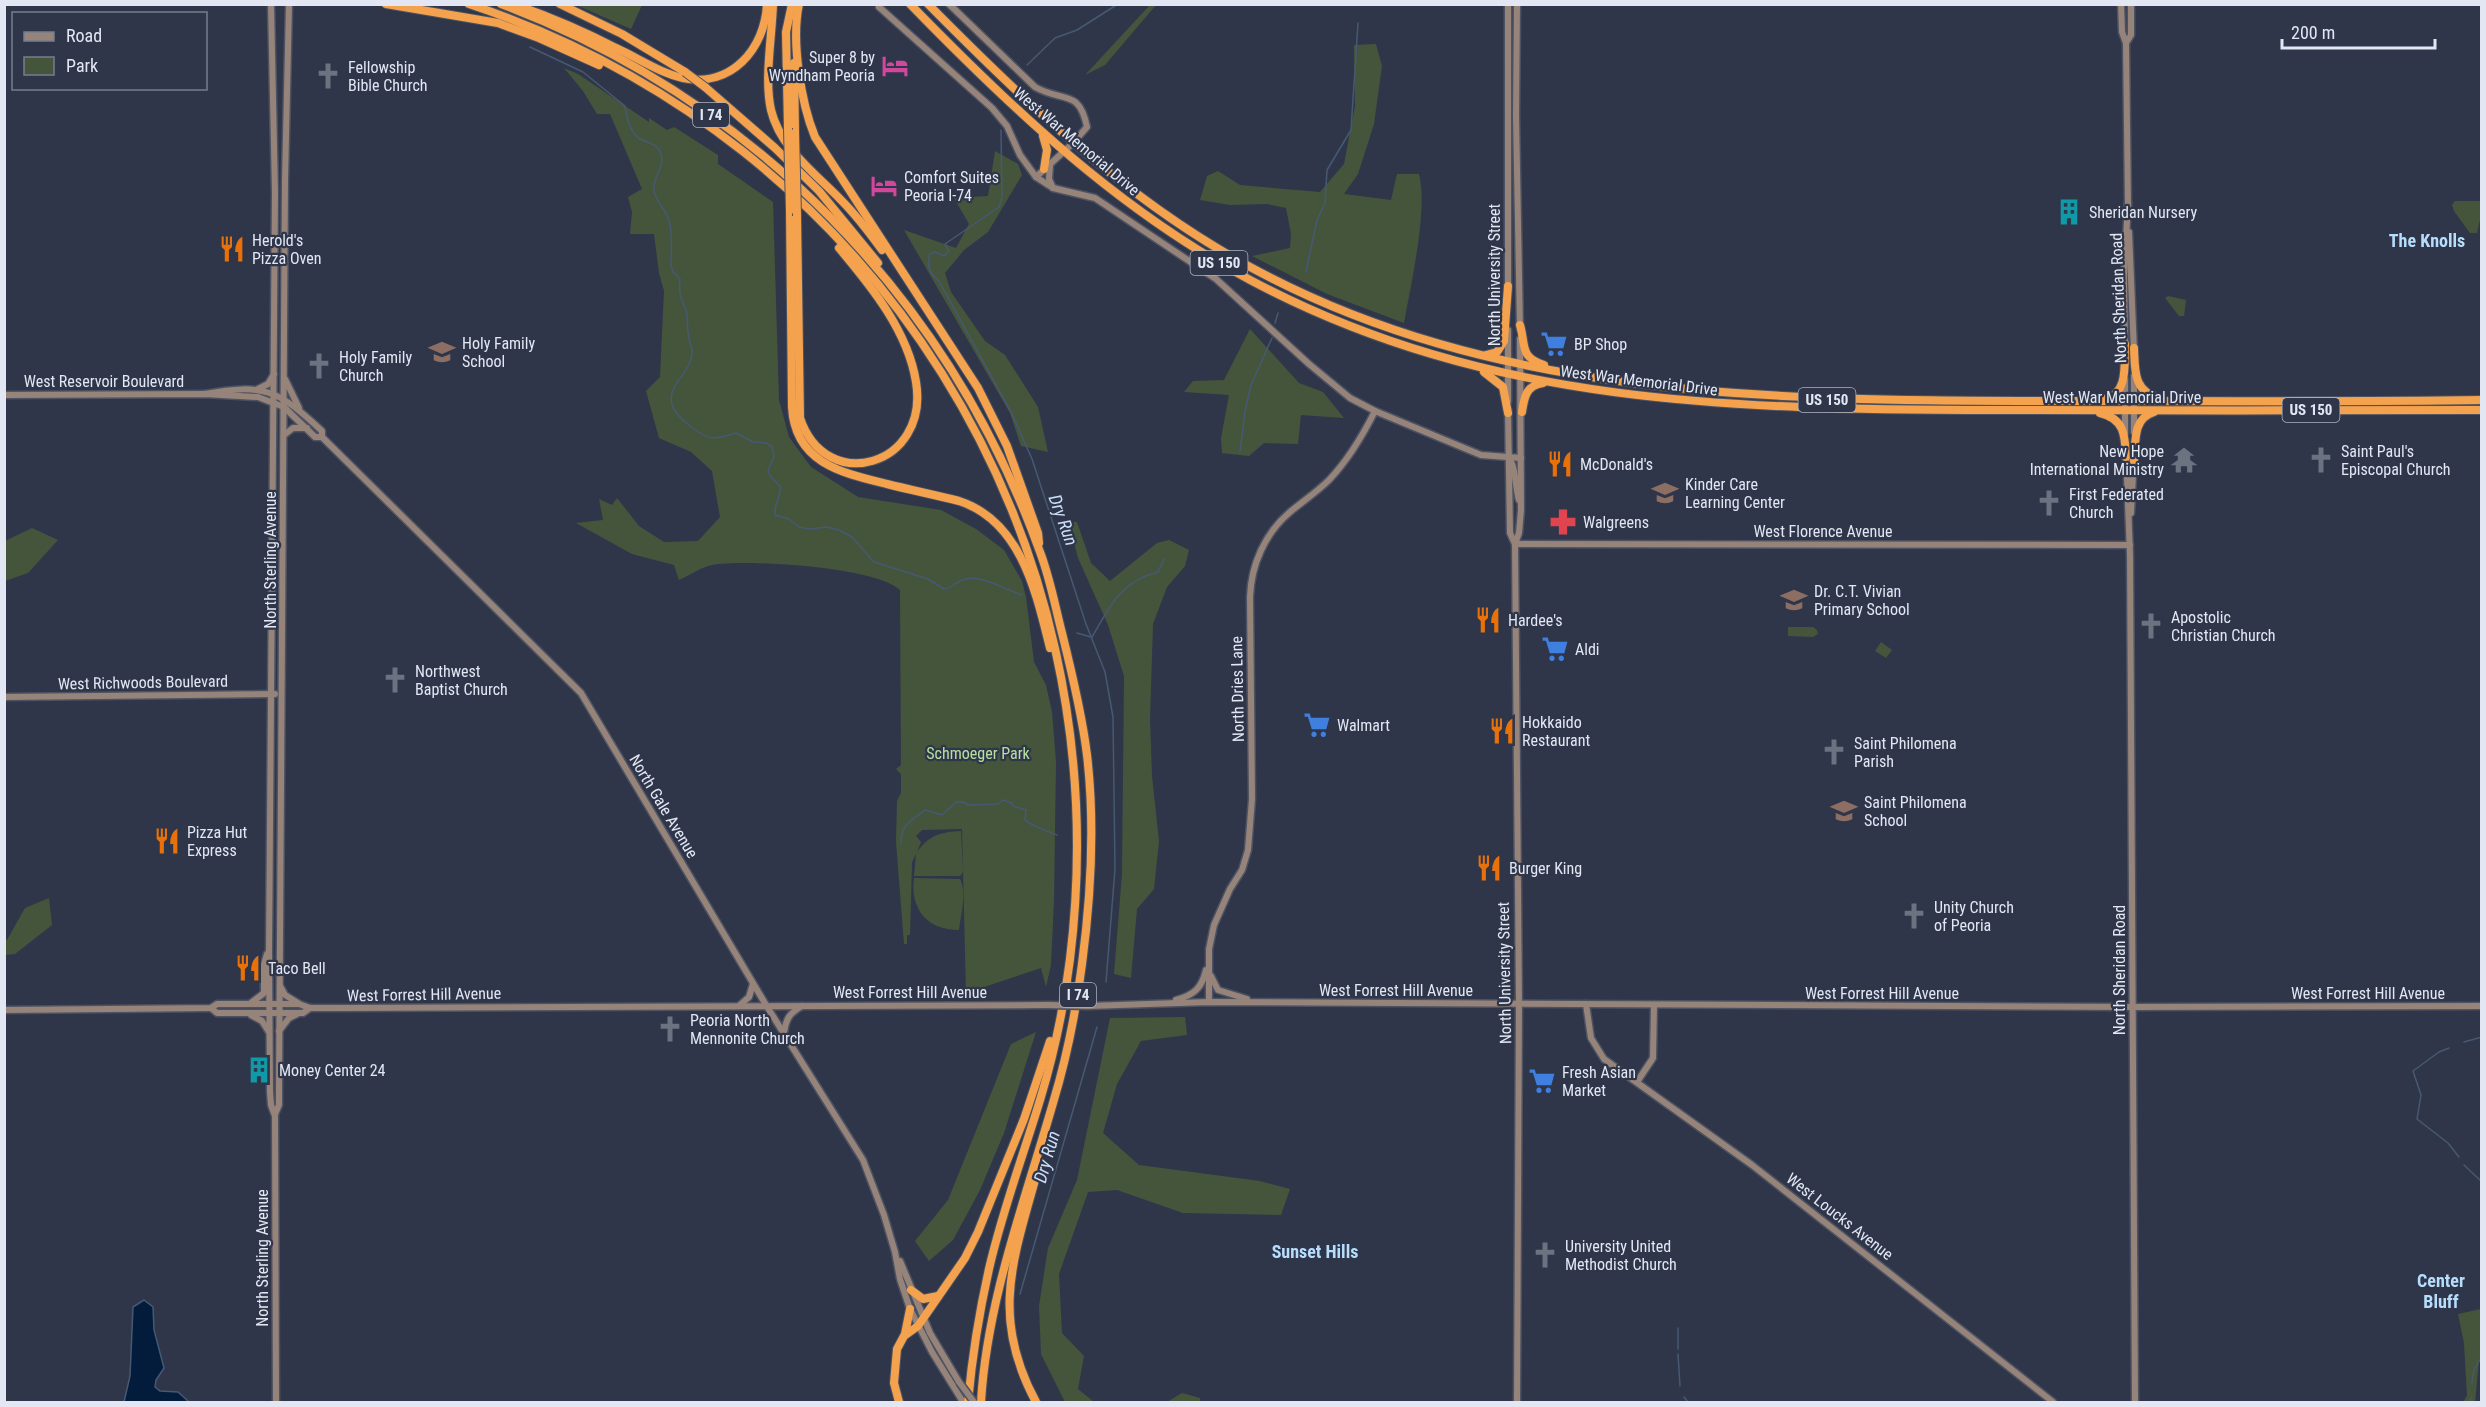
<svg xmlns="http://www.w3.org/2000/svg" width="2486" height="1407" viewBox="0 0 2486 1407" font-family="'Roboto Condensed',sans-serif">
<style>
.green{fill:#45553c}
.water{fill:#031c3c;stroke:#465973;stroke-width:1.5}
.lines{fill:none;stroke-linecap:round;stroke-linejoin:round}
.stream{stroke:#465973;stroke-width:1.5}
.secondary-casing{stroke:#4c5262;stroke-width:9}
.highway-casing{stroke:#4c5262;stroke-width:10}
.secondary{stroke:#968379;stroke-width:6}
.highway{stroke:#f4a24e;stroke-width:8}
.secondary-bridge-casing{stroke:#4c5262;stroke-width:9;stroke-linecap:butt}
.highway-bridge-casing{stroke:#4c5262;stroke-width:10;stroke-linecap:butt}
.secondary-bridge{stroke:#968379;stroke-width:6}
.highway-bridge{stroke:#f4a24e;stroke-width:8}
.labels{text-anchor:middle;stroke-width:4.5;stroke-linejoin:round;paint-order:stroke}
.shield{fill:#2f364a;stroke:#acb2c0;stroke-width:1.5}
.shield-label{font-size:15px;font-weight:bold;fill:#e2e7f3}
.poi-label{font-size:16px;fill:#e2e7f3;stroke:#2f364a;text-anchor:start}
.street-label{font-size:16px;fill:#e2e7f3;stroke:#2f364a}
.park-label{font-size:16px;fill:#b6e09e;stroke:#2f364a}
.neighbourhood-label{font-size:18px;font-weight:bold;fill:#b7ddfd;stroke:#2f364a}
.water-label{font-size:18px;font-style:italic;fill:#cbdef7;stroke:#2f364a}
</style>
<rect width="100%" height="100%" fill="#2f364a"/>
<g class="green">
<polygon points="576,5 642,5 631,29"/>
<polygon points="1150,5 1156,5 1105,65 1085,75"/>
<path d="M1376 44 1382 66 1374 124 1358 174 1344 194 1391 200 1397 174H1419C1428 210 1411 284 1404 323L1327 294 1252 256 1290 248 1291 234 1286 208 1267 204 1230 205 1200 200 1207 176 1218 171 1240 185 1320 192 1344 164 1355 106 1354 45Z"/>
<path d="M564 68 578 74 649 122V118L667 130 674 127 718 155V164L773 202 779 400 789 437 811 467 858 497 941 510 976 529 1004 550 1022 581 1026 597 1034 662 1046 685 1052 712 1056 762 1054 900 1051 965 1046 987 1041 968 966 993 962 829 922 830 916 836 921 842 917 852C929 835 941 832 961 831L963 872 960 876H914L916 854 912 862 910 935H907V944H904L896 842 897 801 901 793V774L896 769 901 765 900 590C876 567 747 559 712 565 701 567 689 576 679 580L674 565 632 554 576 523 603 520 599 499 612 505 617 498 639 526 664 542 698 541 720 517 712 471 691 452 659 438 646 391 660 377 664 291 659 273 654 234H630L632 212 628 197 642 189 610 114H597L583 91Z"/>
<polygon points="995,151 1018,164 1022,175 988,232 964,250 945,273 951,292 985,341 1005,355 1038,407 1048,452 1021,446 1010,413 904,230 956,248 969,224 954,198 988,196"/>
<polygon points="2455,201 2481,201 2481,215 2477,233 2470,233 2454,211 2452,205"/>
<polygon points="2168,296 2186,300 2184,316 2179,316 2165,298"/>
<polygon points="1250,329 1299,383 1323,392 1344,418 1301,415 1298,444 1264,443 1249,456 1222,453 1221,438 1229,395 1184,392 1193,381 1224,380"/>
<polygon points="1069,522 1077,522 1091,563 1110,581 1157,543 1169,540 1189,550 1185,566 1167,587 1153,624 1150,719 1152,776 1159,841 1154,889 1137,909 1131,978 1114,974 1122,874 1124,676 1108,625 1078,558"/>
<polygon points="32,528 58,540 28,573 5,581 5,541"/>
<polygon points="1788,627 1813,627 1817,630 1818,634 1813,637 1788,636"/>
<polygon points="1881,642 1892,650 1886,658 1875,651"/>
<path d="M914 878 960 879C967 892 961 915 959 930 927 930 910 909 914 878Z"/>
<polygon points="49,898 52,925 15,954 5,955 5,940 7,940 25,908"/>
<polygon points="1185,1017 1187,1035 1141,1041 1117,1084 1103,1133 1139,1165 1260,1181 1290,1189 1281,1215 1183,1213 1117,1190 1088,1192 1059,1274 1062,1333 1084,1356 1078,1389 1094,1402 1065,1402 1041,1354 1039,1306 1048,1248 1077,1180 1110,1018"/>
<polygon points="1036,1032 1004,1133 980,1190 953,1240 929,1261 915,1241 948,1200 1011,1044"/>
<polygon points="2481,1309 2481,1359 2479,1361 2475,1402 2463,1402 2467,1396 2464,1343 2458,1314"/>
<polygon points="1182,1393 1200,1398 1200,1402 1167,1402"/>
</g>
<polygon class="water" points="144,1300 153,1307 154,1330 164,1368 156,1380 155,1387 160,1391 178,1392 189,1402 124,1402 130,1376 133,1307"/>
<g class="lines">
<g class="stream">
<path d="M530 47 583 72 625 106C627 118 630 133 640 139 647 143 656 143 660 151 667 165 652 177 654 191 655 200 666 210 669 220 673 233 671 252 671 266L673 272 680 279C679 297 680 295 686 310 688 318 687 329 689 338 689 342 692 346 692 351 693 379 646 392 690 426 709 441 714 440 736 433L753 442 767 443 772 447 774 456 768 471 771 477 780 486C782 497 774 501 775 515L789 519 799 527 809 529 827 527 839 530 852 537 874 562 928 579 944 589C953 588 957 580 966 579 982 575 1006 590 1022 595"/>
<polyline points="1027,65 1055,38 1077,30 1118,4"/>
<path d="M1001 130 1002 198 999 207 945 244 949 251 944 256 935 252 930 254C926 265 930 274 939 281L1012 414 1032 459 1086 624 1105 672 1113 717 1115 869 1106 982"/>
<polyline points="1306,272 1317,220 1325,203 1327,170 1351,130 1358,23"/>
<polyline points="1275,323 1278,313"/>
<polyline points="1240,452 1245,411 1251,385 1272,338"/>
<polyline points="1077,633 1091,637"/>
<path d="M1092 637C1110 606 1121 581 1158 572L1164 559"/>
<path d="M901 843C901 824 911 821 925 810L942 815 956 802H963L968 805 998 804 1003 800 1012 803 1013 806 1026 810 1025 820C1030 825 1049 832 1057 835"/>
<polyline points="2464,1042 2482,1037"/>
<polyline points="2449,1048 2439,1052 2413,1071 2421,1095 2417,1119 2448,1143 2459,1157"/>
<polyline points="2464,1165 2482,1182"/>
<polyline points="1020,1294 1097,1027"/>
<polyline points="1678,1349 1678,1328"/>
<polyline points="1678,1354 1680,1386"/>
<polyline points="2472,1382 2474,1370 2482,1356"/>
<polyline points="1684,1397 1688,1402"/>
<polyline points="2469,1402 2471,1398"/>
</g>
<g class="secondary-casing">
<g id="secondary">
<polyline points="271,4 275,193 269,951 270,1092 271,1105 275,1116 276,1402"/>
<path d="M949 4 1035 87C1063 103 1079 88 1087 127L1072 144 1036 177"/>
<polyline points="1508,4 1508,290"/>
<polyline points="1517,4 1516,116 1520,329"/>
<polyline points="2121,4 2122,32 2126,43 2128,207"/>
<polyline points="879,7 992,108 1007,126 1020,155 1036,177 1053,188 1095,198 1216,279 1309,364 1350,398 1375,411 1481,455 1521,458"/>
<polyline points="2126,43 2131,35 2131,4"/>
<polyline points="1050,165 1049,179 1053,188"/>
<polyline points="2129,232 2134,351"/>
<polyline points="1508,330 1508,401"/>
<polyline points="2125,346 2124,276 2128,203"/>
<polyline points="2134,376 2134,432"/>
<polyline points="285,379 299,408"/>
<polyline points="2125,380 2125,433"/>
<polyline points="258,389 268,384 274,374"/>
<path d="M205 394C265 383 278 390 322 431V437L581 693 766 1005 863 1160 884 1215 895 1252 900 1279 910 1309 932 1352 963 1402"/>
<polyline points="4,395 205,394 258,397 284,407 315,437 322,437"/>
<polyline points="1508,411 1510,533 1515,544"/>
<polyline points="284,435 293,428 307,428"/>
<polyline points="2126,452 2130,555 2135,1402"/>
<path d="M1509 458C1516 467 1515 487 1519 500"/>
<polyline points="2131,513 2134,457"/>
<polyline points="1515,544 2130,545"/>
<polyline points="4,697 275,694"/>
<polyline points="1211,976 1218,990 1247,999"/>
<polyline points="280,986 285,995 298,1003"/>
<path d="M1176 1000C1194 995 1202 988 1206 970"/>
<path d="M1209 1002V949L1214 925 1230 889 1242 870 1248 850 1252 799 1250 597C1251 565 1265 533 1290 512 1303 501 1317 492 1329 480 1349 459 1362 437 1375 411"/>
<polyline points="251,1003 264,993 264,964 267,954"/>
<polyline points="1586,1004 1591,1038 1604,1059 1752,1165 2053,1402"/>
<polyline points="740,1005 749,997 753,984"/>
<polyline points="1088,1006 1209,1002 2133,1007 2482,1006"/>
<polyline points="211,1008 217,1013 303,1013 310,1008"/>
<polyline points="4,1010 211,1008 217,1004 299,1004 310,1008 339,1008 1048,1005"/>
<polyline points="251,1015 262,1021 269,1032"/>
<polyline points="279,1031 289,1018 297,1014"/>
<path d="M784 1033C786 1018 790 1013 802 1006"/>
<polyline points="1637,1082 1653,1058 1654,1005"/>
<polyline points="275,1114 279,1105 279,1089 285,180 289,4"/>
<polyline points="900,1261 930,1333 959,1382"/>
<polyline points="1517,1402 1519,1004 1515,544 1519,533 1521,510 1520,339"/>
</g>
</g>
<g class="highway-casing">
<g id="highway">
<polyline points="386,4 498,23 539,38 599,65"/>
<path d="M469 4C877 140 1122 535 1070 959 1064 1007 1054 1054 1040 1100 1023 1156 1002 1212 989 1269 979 1313 972 1358 968 1402"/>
<path d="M501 4C754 99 949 298 1040 552 1050 578 1055 606 1062 633 1072 673 1082 714 1087 755 1095 823 1091 896 1082 964 1076 1011 1067 1057 1053 1103 1025 1201 987 1300 981 1402"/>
<polyline points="560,4 622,34 685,72"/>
<path d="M773 4C772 37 764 79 771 110 780 148 815 173 841 200 856 215 869 232 882 250"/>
<path d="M799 4C791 41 801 103 815 137L978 388 1007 446 1038 533 1039 543"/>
<path d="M910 4C1013 110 1121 212 1252 281 1490 407 1736 409 1997 410 2159 411 2320 410 2482 410"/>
<path d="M928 4C1027 104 1127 201 1252 268 1495 399 1768 400 2037 401 2185 401 2333 402 2482 400"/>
<path d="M519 6C553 18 585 32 616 48 638 58 660 73 683 78 731 88 765 49 767 4"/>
<polyline points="794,63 795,133"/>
<polyline points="705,87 775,148 819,191 878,263"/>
<polyline points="788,128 786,32 792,4"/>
<polyline points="1043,136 1047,150 1044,169"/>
<path d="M790 210 792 407C795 463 842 473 887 484 911 490 935 495 959 501 1021 521 1036 592 1050 648"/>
<path d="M797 216 800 418C826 496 930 466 916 382 908 331 871 286 839 248"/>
<path d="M1520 325C1526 345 1519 357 1544 365"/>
<path d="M2134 348C2135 370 2133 392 2160 398"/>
<polyline points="1486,355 1497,352 1504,341 1508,286"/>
<polyline points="1484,372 1503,387 1508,413"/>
<path d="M2105 399C2129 394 2124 363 2125 344"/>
<path d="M1522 412C1524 398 1526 385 1543 383"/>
<path d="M2100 413C2125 419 2125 436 2126 457"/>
<path d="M2134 461C2136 442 2132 419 2154 412"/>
<polyline points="911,1290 923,1299 938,1296"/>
<polyline points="905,1334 910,1309"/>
<polyline points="899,1402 894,1383 897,1349 904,1336 918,1326 965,1258 978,1232 1024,1119 1050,1041"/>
<path d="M1036 1402C990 1317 1013 1260 1037 1173"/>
</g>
</g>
<use href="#secondary" class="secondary"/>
<use href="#highway" class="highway"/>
<g class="secondary-bridge-casing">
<g id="secondary-bridge">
<polyline points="1048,1005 1088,1006"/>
<polyline points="959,1382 974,1402"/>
</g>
</g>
<g class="highway-bridge-casing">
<g id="highway-bridge">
<polyline points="685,72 705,87"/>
<polyline points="788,128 790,210"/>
<polyline points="795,133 797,216"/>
</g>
</g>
<use href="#secondary-bridge" class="secondary-bridge"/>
<use href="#highway-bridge" class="highway-bridge"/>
</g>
<defs>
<g id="hotel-bare" transform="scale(2.07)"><path d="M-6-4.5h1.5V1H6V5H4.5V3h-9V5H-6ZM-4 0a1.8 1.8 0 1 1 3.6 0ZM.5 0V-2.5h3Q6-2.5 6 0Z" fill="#d1479c" stroke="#2f364a" stroke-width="2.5" paint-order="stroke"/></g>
<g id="church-bare" transform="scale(2.07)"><path d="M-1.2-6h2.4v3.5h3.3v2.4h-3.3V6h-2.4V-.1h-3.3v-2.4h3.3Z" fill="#6b7280" stroke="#2f364a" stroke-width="2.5" paint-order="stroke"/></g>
<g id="building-bare" transform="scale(2.07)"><path d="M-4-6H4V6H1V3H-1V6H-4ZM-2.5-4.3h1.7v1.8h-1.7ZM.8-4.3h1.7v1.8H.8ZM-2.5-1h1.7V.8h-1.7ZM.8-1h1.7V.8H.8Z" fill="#0f9aa8" stroke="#2f364a" stroke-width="2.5" paint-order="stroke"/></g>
<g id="restaurant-bare" transform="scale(2.07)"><path d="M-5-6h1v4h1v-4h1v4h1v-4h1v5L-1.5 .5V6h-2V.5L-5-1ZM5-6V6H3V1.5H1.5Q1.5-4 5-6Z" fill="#e8710a" stroke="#2f364a" stroke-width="2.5" paint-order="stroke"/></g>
<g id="supermarket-bare" transform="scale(2.07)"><path d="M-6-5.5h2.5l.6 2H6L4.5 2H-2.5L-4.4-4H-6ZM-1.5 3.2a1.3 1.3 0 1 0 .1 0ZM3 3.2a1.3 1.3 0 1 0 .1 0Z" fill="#3f7fe0" stroke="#2f364a" stroke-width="2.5" paint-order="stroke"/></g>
<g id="school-bare" transform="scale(2.07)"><path d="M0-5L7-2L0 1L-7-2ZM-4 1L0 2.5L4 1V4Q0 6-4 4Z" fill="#8d6e63" stroke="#2f364a" stroke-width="2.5" paint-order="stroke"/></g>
<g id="temple-bare" transform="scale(2.07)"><path d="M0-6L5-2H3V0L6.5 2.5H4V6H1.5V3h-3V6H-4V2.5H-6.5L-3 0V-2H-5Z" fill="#6b7280" stroke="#2f364a" stroke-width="2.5" paint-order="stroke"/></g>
<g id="pharmacy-bare" transform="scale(2.07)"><path d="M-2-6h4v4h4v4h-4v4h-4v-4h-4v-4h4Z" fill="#e0444e" stroke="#2f364a" stroke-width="2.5" paint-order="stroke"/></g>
</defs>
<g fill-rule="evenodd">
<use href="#hotel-bare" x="895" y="66"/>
<use href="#church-bare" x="328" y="76"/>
<use href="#hotel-bare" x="884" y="186"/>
<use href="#building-bare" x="2069" y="212"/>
<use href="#restaurant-bare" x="232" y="249"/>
<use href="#supermarket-bare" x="1554" y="344"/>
<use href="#school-bare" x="442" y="352"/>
<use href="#church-bare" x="319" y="366"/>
<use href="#temple-bare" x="2184" y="460"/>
<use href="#church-bare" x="2321" y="460"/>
<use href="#restaurant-bare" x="1560" y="464"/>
<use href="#school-bare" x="1665" y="493"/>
<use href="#church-bare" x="2049" y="503"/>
<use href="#pharmacy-bare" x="1563" y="522"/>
<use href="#school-bare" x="1794" y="600"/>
<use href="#restaurant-bare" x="1488" y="620"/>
<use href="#church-bare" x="2151" y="626"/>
<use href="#supermarket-bare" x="1555" y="649"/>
<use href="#church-bare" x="395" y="680"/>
<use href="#supermarket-bare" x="1317" y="725"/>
<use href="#restaurant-bare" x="1502" y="731"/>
<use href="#church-bare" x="1834" y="752"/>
<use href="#school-bare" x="1844" y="811"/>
<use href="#restaurant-bare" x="167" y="841"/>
<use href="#restaurant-bare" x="1489" y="868"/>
<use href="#church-bare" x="1914" y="916"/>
<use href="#restaurant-bare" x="248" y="968"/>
<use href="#church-bare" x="670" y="1029"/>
<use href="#building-bare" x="259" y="1070"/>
<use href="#supermarket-bare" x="1542" y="1081"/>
<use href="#church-bare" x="1545" y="1255"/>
</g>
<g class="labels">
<g class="shield">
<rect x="693" y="103" width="36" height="24" rx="4.5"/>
<rect x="1190.5" y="251" width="57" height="24" rx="4.5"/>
<rect x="1798.5" y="388" width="57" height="24" rx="4.5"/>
<rect x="2282.5" y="398" width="57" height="24" rx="4.5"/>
<rect x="1060" y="983" width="36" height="24" rx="4.5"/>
</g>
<g class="shield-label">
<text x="711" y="120">I 74</text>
<text x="1219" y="268">US 150</text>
<text x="1827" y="405">US 150</text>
<text x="2311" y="415">US 150</text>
<text x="1078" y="1000">I 74</text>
</g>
<g class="poi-label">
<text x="875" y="63" text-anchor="end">Super 8 by<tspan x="875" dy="18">Wyndham Peoria</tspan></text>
<text x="348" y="73">Fellowship<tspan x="348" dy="18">Bible Church</tspan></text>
<text x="904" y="183">Comfort Suites<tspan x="904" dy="18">Peoria I-74</tspan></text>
<text x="2089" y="218">Sheridan Nursery</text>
<text x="252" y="246">Herold's<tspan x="252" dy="18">Pizza Oven</tspan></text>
<text x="462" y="349">Holy Family<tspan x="462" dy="18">School</tspan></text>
<text x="1574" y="350">BP Shop</text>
<text x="339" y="363">Holy Family<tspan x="339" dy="18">Church</tspan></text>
<text x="2164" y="457" text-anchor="end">New Hope<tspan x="2164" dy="18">International Ministry</tspan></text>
<text x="2341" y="457">Saint Paul's<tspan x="2341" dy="18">Episcopal Church</tspan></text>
<text x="1580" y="470">McDonald's</text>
<text x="1685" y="490">Kinder Care<tspan x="1685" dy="18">Learning Center</tspan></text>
<text x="2069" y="500">First Federated<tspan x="2069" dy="18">Church</tspan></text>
<text x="1583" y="528">Walgreens</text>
<text x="1814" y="597">Dr. C.T. Vivian<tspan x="1814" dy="18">Primary School</tspan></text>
<text x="2171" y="623">Apostolic<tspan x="2171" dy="18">Christian Church</tspan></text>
<text x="1508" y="626">Hardee's</text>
<text x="1575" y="655">Aldi</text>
<text x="415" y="677">Northwest<tspan x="415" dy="18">Baptist Church</tspan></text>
<text x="1522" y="728">Hokkaido<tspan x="1522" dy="18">Restaurant</tspan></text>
<text x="1337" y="731">Walmart</text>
<text x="1854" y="749">Saint Philomena<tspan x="1854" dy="18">Parish</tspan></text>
<text x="1864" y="808">Saint Philomena<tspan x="1864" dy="18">School</tspan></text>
<text x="187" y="838">Pizza Hut<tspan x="187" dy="18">Express</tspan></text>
<text x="1509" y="874">Burger King</text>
<text x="1934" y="913">Unity Church<tspan x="1934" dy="18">of Peoria</tspan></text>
<text x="268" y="974">Taco Bell</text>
<text x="690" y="1026">Peoria North<tspan x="690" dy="18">Mennonite Church</tspan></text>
<text x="279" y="1076">Money Center 24</text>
<text x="1562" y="1078">Fresh Asian<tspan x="1562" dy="18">Market</tspan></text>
<text x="1565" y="1252">University United<tspan x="1565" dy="18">Methodist Church</tspan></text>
</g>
<g class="street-label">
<text transform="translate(1077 141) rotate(40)" y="6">West War Memorial Drive</text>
<text transform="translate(1494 275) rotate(-90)" y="6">North University Street</text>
<text transform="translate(2118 298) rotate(-92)" y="6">North Sheridan Road</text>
<text transform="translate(1639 380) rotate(7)" y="6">West War Memorial Drive</text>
<text x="104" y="387">West Reservoir Boulevard</text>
<text x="2122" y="403">West War Memorial Drive</text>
<text x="1823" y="537">West Florence Avenue</text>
<text transform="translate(270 560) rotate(-90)" y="6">North Sterling Avenue</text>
<text transform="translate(143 682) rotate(-1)" y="6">West Richwoods Boulevard</text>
<text transform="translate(1237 689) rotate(-91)" y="6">North Dries Lane</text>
<text transform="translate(664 806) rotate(59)" y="6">North Gale Avenue</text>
<text transform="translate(2119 970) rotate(-90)" y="6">North Sheridan Road</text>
<text transform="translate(1504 973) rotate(-91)" y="6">North University Street</text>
<text x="1396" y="996">West Forrest Hill Avenue</text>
<text x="910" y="998">West Forrest Hill Avenue</text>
<text x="1882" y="999">West Forrest Hill Avenue</text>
<text x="2368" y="999">West Forrest Hill Avenue</text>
<text transform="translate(424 994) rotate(-1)" y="6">West Forrest Hill Avenue</text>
<text transform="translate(1840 1216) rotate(38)" y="6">West Loucks Avenue</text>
<text transform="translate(262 1258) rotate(-90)" y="6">North Sterling Avenue</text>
</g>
<g class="park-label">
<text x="978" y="759">Schmoeger Park</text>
</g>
<g class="neighbourhood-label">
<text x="2427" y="247">The Knolls</text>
<text x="1315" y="1258">Sunset Hills</text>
<text x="2441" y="1287">Center<tspan x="2441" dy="21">Bluff</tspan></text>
</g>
<g class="water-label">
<text transform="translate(1063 520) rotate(70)" y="6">Dry Run</text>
<text transform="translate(1047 1157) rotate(-74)" y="6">Dry Run</text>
</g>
</g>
<rect width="2486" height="1407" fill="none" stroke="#e2e7f3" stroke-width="12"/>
<rect x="12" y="12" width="195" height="78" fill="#2f364a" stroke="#777d8e" stroke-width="1.5"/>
<rect x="24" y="32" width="30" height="9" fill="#968379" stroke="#777d8e" stroke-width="1.5"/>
<text x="66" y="42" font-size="18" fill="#e2e7f3">Road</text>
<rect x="24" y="57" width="30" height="18" fill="#45553c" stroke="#777d8e" stroke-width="1.5"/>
<text x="66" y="72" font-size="18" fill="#e2e7f3">Park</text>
<path d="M2282 39v9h153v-9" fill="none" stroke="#e2e7f3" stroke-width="3"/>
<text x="2291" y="39" font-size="18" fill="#e2e7f3" stroke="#2f364a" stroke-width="4.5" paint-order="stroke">200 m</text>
</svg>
